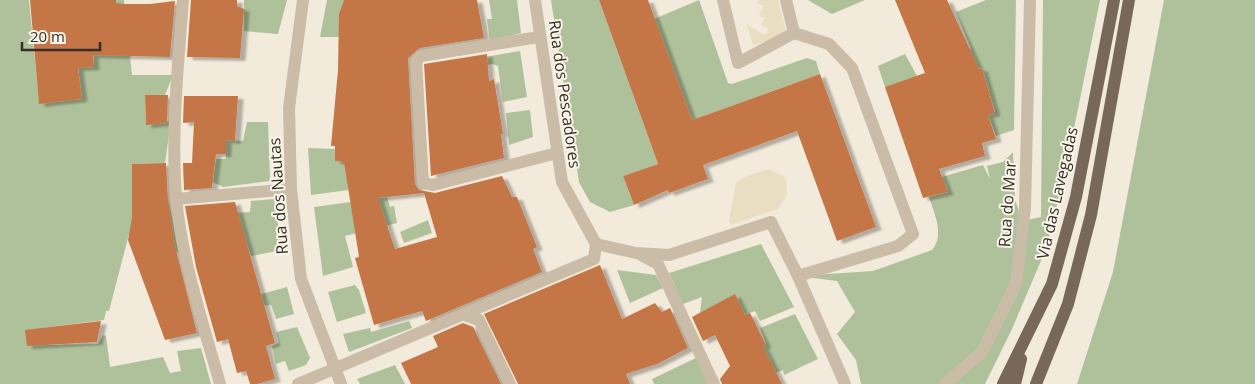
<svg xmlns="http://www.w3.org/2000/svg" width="1255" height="384" viewBox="0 0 1255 384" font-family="'Open Sans',sans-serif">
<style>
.green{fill:#afc19b}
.plaza{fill:#eadec2}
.building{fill:#c57646;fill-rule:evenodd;filter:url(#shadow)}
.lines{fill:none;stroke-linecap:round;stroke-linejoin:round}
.minor{stroke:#cabca7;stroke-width:12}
.major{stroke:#786859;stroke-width:12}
.labels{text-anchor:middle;stroke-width:4;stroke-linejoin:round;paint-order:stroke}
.street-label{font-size:16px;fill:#362e28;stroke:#f9f4e8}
</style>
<defs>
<filter id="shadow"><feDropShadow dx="5.5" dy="3" stdDeviation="1" flood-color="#0004"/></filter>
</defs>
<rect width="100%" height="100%" fill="#f2eadb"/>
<g class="green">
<polygon points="0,0 29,0 39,101 42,103 82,99 78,68 94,66 91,0 124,0 132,75 173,75 165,95 145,95 146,124 171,121 165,163 132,164 132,199 168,198 180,252 165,253 163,257 137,265 137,251 129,234 109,311 106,311 104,320 44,328 42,329 43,345 98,344 103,335 106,336 110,367 163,357 170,373 181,371 177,351 201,348 211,384 0,384"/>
<polygon points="244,0 287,0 278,34 244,31"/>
<polygon points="327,0 344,0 339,37 320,37"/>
<polygon points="489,0 517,0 521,33 490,41 487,19 492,19"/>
<polygon points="551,0 599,0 658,164 623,176 634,205 610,212 590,202 579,182"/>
<polygon points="699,0 728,83 732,84 807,58 816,61 820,74 692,120 654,19"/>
<polygon points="808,0 865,0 832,14"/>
<polygon points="986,0 1016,0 1014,130 996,136 988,115 995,112 982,68 933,82 896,84 885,87 878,66 905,54 917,76 965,59 963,52 971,49 956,12"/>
<path d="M1043 0H1100L1065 173 1046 249 1012 329 985 384H861L856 360 837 334 855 312 837 281 798 276 873 271 932 250C945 235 934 213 929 197L948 192 942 177 983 165 990 179 987 166 1003 162 1013 152 1015 199 1022 221 1041 217Z"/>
<polygon points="1164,0 1255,0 1255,384 1077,384 1113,272"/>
<polygon points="520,51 527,97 503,102 498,66 493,64 456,70 455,62"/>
<polygon points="530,110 533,137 509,145 506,113"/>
<polygon points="247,122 268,122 270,181 223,187 213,182 216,159 226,159 226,140 243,141"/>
<polygon points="308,148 335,149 335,161 371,163 349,190 311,195"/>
<polygon points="387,197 390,207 394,206 397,223 345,236 353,267 323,276 314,207"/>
<polygon points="274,199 282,250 251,256 235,213 250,212 251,201"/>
<polygon points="428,220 432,233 404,243 400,232"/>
<polygon points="761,244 794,307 760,321 755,311 745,315 735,295 700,313 702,297 683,304 669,273"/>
<polygon points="617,270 656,275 663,288 630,303"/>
<polygon points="355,285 359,290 366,313 337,322 328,292"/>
<polygon points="287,287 294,314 276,319 271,305 261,306 258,295"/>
<polygon points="795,314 818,359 784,375 783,370 773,374 762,347 766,344 760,328"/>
<polygon points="409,321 412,328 349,352 343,334 370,328 371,332"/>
<polygon points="297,327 310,358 306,365 289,371 285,361 276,364 272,346 279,343 276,332"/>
<polygon points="696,358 708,384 654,384 652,379"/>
<polygon points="395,365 405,384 360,384 357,379"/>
</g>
<g class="plaza">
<polygon points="759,0 778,0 787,35 753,45 747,25 765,35 769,29 761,25 765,18 759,15 764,6 757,3"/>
<polygon points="768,169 782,175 786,180 787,195 782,203 778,209 731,225 729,221 736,183 742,178"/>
</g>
<g class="building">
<polygon points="30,0 116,0 116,4 150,4 175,1 170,57 93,55 94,67 78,68 82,99 39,104"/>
<polygon points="191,0 237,0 237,6 244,9 240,58 187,57"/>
<path d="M344 0H477L484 38 420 48 408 58 415 184 419 190 435 193 502 176 512 197H517L537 247 533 249 542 272 426 321 422 311 374 325 355 258 359 257 344 162 335 161V146H331L338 70 339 14ZM424 193 437 237 395 249 378 198Z"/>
<polygon points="599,0 648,0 692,120 820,74 876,227 837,241 797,131 703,165 708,179 669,193 668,190 634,205 623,176 658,164"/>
<polygon points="895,0 947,0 979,69 982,68 995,113 988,115 996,139 982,143 985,156 939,169 948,192 923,198 885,87 925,73"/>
<polygon points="487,54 489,81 494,79 503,134 501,134 504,158 431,176 424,64"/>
<polygon points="145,95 168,95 167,123 146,125"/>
<polygon points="184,96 238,96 235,141 226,140 226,154 216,154 212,188 184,190 183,163 192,163 194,122 183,123"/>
<polygon points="166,163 168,200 175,246 197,333 165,340 128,240 132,218 132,164"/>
<polygon points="235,202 275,343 266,346 275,379 257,384 250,384 246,371 237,373 228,339 217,342 196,267 185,206"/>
<polygon points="600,265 622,319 655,303 662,312 670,308 688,348 657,364 626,374 630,384 518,384 484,314"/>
<polygon points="735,294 745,315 750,313 766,345 763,346 782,384 722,384 720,379 730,366 715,335 703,341 692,317"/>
<polygon points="101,321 97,342 27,346 25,330"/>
<polygon points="463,323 473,327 501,384 411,384 401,363 438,347 433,336"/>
</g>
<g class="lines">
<g class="minor">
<path d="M183 0C178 66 171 132 176 198 182 261 203 323 220 384"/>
<polyline points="303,0 289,108 291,189 301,279 341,384"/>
<polyline points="535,0 562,182 596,244 636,253 669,255 771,222 798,276 845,384"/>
<polyline points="723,0 738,63 794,33 786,0"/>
<polyline points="794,33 829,44 852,68 913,234 898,246 798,276"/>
<polyline points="539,37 421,56 416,61 423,183 433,185 557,153"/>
<polyline points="176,199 291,189"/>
<polyline points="641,255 658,264 714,384"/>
<polyline points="465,315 479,320 510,384"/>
<polyline points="298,384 594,259 596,244"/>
<polyline points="945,384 982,352 1016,284 1025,208 1030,0"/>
</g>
<g class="major">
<polyline points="1003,384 1052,284 1076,197 1114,0"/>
<polyline points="1015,384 1021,359"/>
<polyline points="1036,384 1068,304 1091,215 1129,0"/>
</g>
</g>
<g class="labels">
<g class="street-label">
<text transform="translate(565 94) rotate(82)" y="6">Rua dos Pescadores</text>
<text transform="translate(1057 193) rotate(-77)" y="6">Via das Lavegadas</text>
<text transform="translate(278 196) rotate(-94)" y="6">Rua dos Nautas</text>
<text transform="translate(1007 204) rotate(-86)" y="6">Rua do Mar</text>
</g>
</g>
<path d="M22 42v8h78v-8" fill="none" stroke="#362e28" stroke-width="2.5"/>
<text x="30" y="42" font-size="15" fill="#362e28" stroke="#f9f4e8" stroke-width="4" paint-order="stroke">20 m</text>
</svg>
